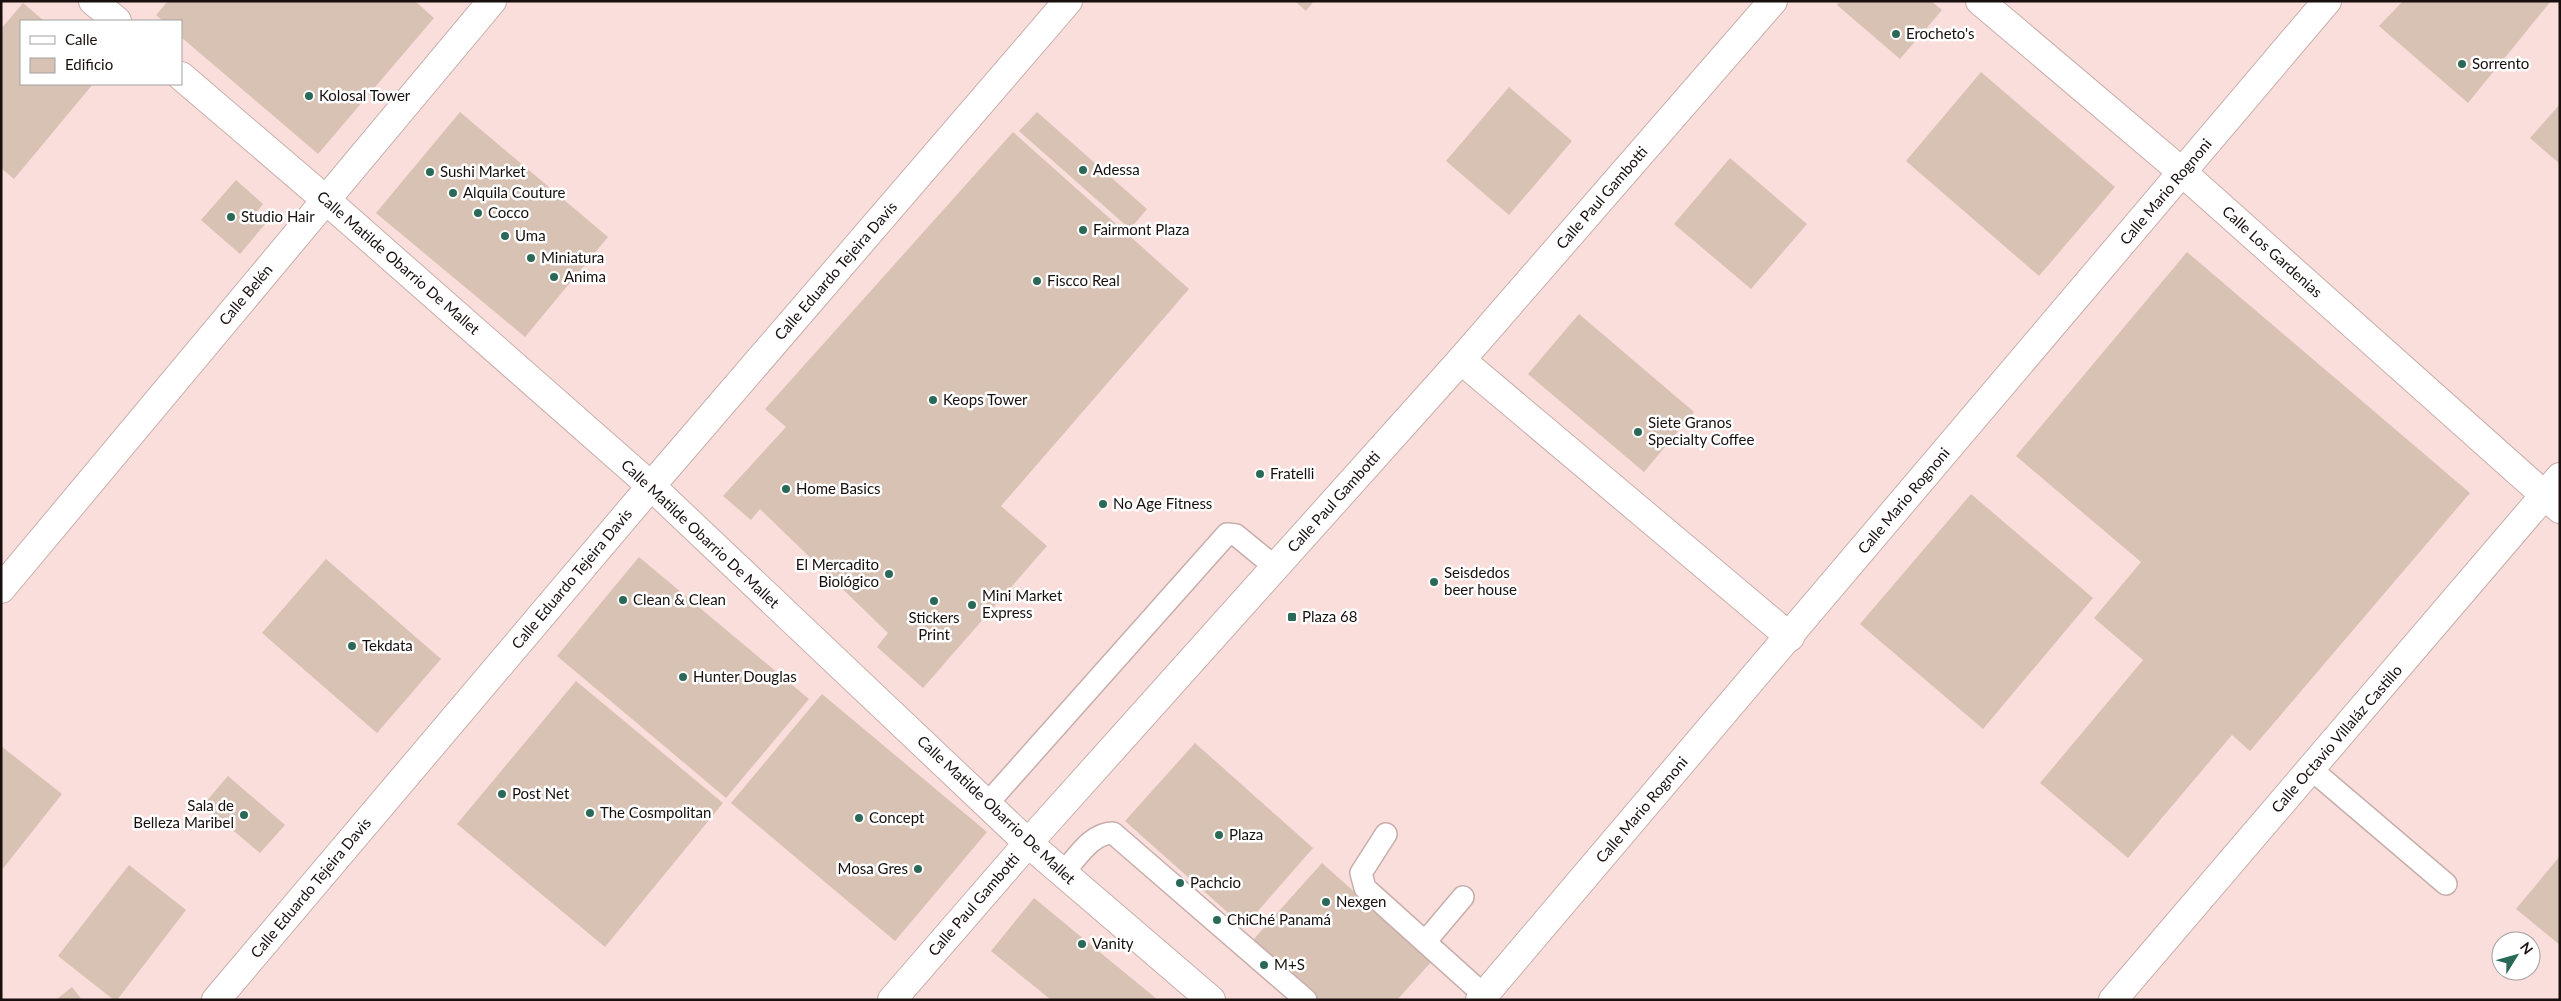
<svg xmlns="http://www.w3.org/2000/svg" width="2561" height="1001" viewBox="0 0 2561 1001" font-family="Lato,sans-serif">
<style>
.building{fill:#d8c2b4}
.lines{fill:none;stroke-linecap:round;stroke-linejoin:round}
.lane-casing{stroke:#c8aeab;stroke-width:24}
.street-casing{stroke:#c8aeab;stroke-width:30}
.lane{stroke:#fff;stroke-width:21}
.street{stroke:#fff;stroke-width:28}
.poi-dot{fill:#2a6957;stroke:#fff;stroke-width:2}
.labels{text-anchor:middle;stroke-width:5;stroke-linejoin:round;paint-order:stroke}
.poi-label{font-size:15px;fill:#180f0e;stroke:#fff;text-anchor:start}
.street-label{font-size:15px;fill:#180f0e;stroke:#fff}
</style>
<rect width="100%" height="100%" fill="#fadedb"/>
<g class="building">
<polygon points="168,1 415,1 434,18 318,154 181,37 181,21 163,21 156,15"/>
<polygon points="1295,1 1314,1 1306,11"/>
<polygon points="1840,1 1931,1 1942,10 1900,59 1837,5"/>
<polygon points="2403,1 2551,1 2468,103 2379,26"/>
<polygon points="23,3 44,21 21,21 21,84 93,84 14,179 1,168 1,29"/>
<polygon points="1981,72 2115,187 2039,276 1906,161"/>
<polygon points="1509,87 1572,141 1509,215 1446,161"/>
<polygon points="2560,104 2560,164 2530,138"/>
<polygon points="460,112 608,237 525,337 376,213"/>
<polygon points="1037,112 1147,209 1130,229 1019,131"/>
<polygon points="1013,132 1189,289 1001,506 1047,546 923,688 877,647 888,633 760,509 751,520 723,496 786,427 765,409"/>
<polygon points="1730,158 1807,224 1751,289 1674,224"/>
<polygon points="236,180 263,204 255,214 266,223 240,254 201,220"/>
<polygon points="2187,252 2470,493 2250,751 2232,735 2128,858 2040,783 2143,660 2094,618 2141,562 2016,456"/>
<polygon points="1579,314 1694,412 1644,472 1528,374"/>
<polygon points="1971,494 2093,598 1983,729 1860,624"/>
<polygon points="639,557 809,699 726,798 557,656"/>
<polygon points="326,559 441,659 377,733 262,633"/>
<polygon points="576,681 723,803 605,947 457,824"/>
<polygon points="822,694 987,832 895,941 731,803"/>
<polygon points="1195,743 1313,848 1244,927 1125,821"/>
<polygon points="1,746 62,794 1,871"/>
<polygon points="228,776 285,825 260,853 203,805"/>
<polygon points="2560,856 2560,945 2516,909"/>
<polygon points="1322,863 1432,961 1397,1000 1319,1000 1252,941"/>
<polygon points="129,865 186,910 117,1000 114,1000 58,956"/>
<polygon points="1034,898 1158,1000 1051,1000 991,951"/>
<polygon points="72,987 82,1000 56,1000"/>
</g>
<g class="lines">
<g class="lane-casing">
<g id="lane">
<polyline points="2311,769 2446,884"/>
<polyline points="987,804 1227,534 1236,535 1275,567"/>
<polyline points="1386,834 1361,873 1365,888 1484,995"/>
<path d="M1063 873C1077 858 1091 833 1113 833L1306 1000"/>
<polyline points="1425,942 1463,897"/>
</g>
</g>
<g class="street-casing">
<g id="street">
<polyline points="93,1 117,21"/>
<polyline points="1980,1 2182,172 2560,509"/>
<polyline points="181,76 326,200 651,486 1028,843 1211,1000"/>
<polyline points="1461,360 1790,637"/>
<polyline points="1,589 492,1"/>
<polyline points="216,1000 651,486 1068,1"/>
<polyline points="892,1000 1028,843 1461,360 1773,1"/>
<polyline points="1480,1000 2327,1"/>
<polyline points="2113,1000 2560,477"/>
</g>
</g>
<use href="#lane" class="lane"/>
<use href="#street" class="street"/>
</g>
<g class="poi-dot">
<circle cx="1896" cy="34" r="5"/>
<circle cx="2462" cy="64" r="5"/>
<circle cx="309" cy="96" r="5"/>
<circle cx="1083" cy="170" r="5"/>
<circle cx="430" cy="172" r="5"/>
<circle cx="453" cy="193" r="5"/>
<circle cx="478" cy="213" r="5"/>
<circle cx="231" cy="217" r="5"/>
<circle cx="1083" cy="230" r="5"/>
<circle cx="505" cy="236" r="5"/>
<circle cx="531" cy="258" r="5"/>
<circle cx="554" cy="277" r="5"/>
<circle cx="1037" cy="281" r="5"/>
<circle cx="933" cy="400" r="5"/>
<circle cx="1638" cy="432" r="5"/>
<circle cx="1260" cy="474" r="5"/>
<circle cx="786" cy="489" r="5"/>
<circle cx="1103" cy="504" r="5"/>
<circle cx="889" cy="574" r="5"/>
<circle cx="1434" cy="582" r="5"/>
<circle cx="623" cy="600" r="5"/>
<circle cx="934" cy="601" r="5"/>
<circle cx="972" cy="605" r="5"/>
<rect x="1287" y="612" width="10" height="10" rx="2.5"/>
<circle cx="352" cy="646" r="5"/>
<circle cx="683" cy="677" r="5"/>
<circle cx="502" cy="794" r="5"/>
<circle cx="590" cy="813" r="5"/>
<circle cx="244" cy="815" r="5"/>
<circle cx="859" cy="818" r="5"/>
<circle cx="1219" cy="835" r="5"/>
<circle cx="918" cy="869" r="5"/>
<circle cx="1180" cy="883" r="5"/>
<circle cx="1326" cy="902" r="5"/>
<circle cx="1217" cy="920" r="5"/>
<circle cx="1082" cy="944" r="5"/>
<circle cx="1264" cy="965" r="5"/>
</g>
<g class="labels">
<g class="poi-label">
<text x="1906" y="39">Erocheto's</text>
<text x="2472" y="69">Sorrento</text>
<text x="319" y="101">Kolosal Tower</text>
<text x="1093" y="175">Adessa</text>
<text x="440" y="177">Sushi Market</text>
<text x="463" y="198">Alquila Couture</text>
<text x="488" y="218">Cocco</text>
<text x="241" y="222">Studio Hair</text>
<text x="1093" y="235">Fairmont Plaza</text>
<text x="515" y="241">Uma</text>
<text x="541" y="263">Miniatura</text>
<text x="564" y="282">Anima</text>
<text x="1047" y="286">Fiscco Real</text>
<text x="943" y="405">Keops Tower</text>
<text x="1648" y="428">Siete Granos<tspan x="1648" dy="17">Specialty Coffee</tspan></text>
<text x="1270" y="479">Fratelli</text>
<text x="796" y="494">Home Basics</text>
<text x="1113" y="509">No Age Fitness</text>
<text x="879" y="570" text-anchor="end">El Mercadito<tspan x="879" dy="17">Biológico</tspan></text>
<text x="1444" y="578">Seisdedos<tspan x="1444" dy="17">beer house</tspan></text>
<text x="982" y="601">Mini Market<tspan x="982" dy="17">Express</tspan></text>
<text x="633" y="605">Clean &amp; Clean</text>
<text x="1302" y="622">Plaza 68</text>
<text x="934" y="623" text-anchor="middle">Stickers<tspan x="934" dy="17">Print</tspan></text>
<text x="362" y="651">Tekdata</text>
<text x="693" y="682">Hunter Douglas</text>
<text x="512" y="799">Post Net</text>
<text x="234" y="811" text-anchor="end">Sala de<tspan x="234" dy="17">Belleza Maribel</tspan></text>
<text x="600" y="818">The Cosmpolitan</text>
<text x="869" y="823">Concept</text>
<text x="1229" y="840">Plaza</text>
<text x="908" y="874" text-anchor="end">Mosa Gres</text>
<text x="1190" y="888">Pachcio</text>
<text x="1336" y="907">Nexgen</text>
<text x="1227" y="925">ChiChé Panamá</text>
<text x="1092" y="949">Vanity</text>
<text x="1274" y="970">M+S</text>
</g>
<g class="street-label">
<text transform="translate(2166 192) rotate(-50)" y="5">Calle Mario Rognoni</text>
<text transform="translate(1602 198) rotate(-49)" y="5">Calle Paul Gambotti</text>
<text transform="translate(2272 252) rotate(42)" y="5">Calle Los Gardenias</text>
<text transform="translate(398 263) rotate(41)" y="5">Calle Matilde Obarrio De Mallet</text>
<text transform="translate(836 271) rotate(-49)" y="5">Calle Eduardo Tejeira Davis</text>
<text transform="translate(246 295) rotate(-50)" y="5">Calle Belén</text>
<text transform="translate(1904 501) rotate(-50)" y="5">Calle Mario Rognoni</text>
<text transform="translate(1334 502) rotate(-48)" y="5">Calle Paul Gambotti</text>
<text transform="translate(700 534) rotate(43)" y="5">Calle Matilde Obarrio De Mallet</text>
<text transform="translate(572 579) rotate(-50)" y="5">Calle Eduardo Tejeira Davis</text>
<text transform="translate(2337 739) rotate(-49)" y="5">Calle Octavio Villaláz Castillo</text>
<text transform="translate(996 810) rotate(43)" y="5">Calle Matilde Obarrio De Mallet</text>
<text transform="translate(1642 810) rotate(-50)" y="5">Calle Mario Rognoni</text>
<text transform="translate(311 888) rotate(-50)" y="5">Calle Eduardo Tejeira Davis</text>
<text transform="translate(974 905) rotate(-49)" y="5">Calle Paul Gambotti</text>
</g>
</g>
<rect width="2561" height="1001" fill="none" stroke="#180f0e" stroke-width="5"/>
<rect x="20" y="20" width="162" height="65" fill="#ffffff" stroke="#a39f9f"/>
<rect x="30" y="36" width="25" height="8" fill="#ffffff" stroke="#a39f9f"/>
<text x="65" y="45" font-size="15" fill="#180f0e">Calle</text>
<rect x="30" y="58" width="25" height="15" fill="#d8c2b4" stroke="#a39f9f"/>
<text x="65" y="70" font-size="15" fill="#180f0e">Edificio</text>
<g transform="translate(2516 956) rotate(53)"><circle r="24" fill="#ffffff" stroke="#a39f9f"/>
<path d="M0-4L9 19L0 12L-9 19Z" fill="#2a6957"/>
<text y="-8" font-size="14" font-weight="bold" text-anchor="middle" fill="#180f0e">N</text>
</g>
</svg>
